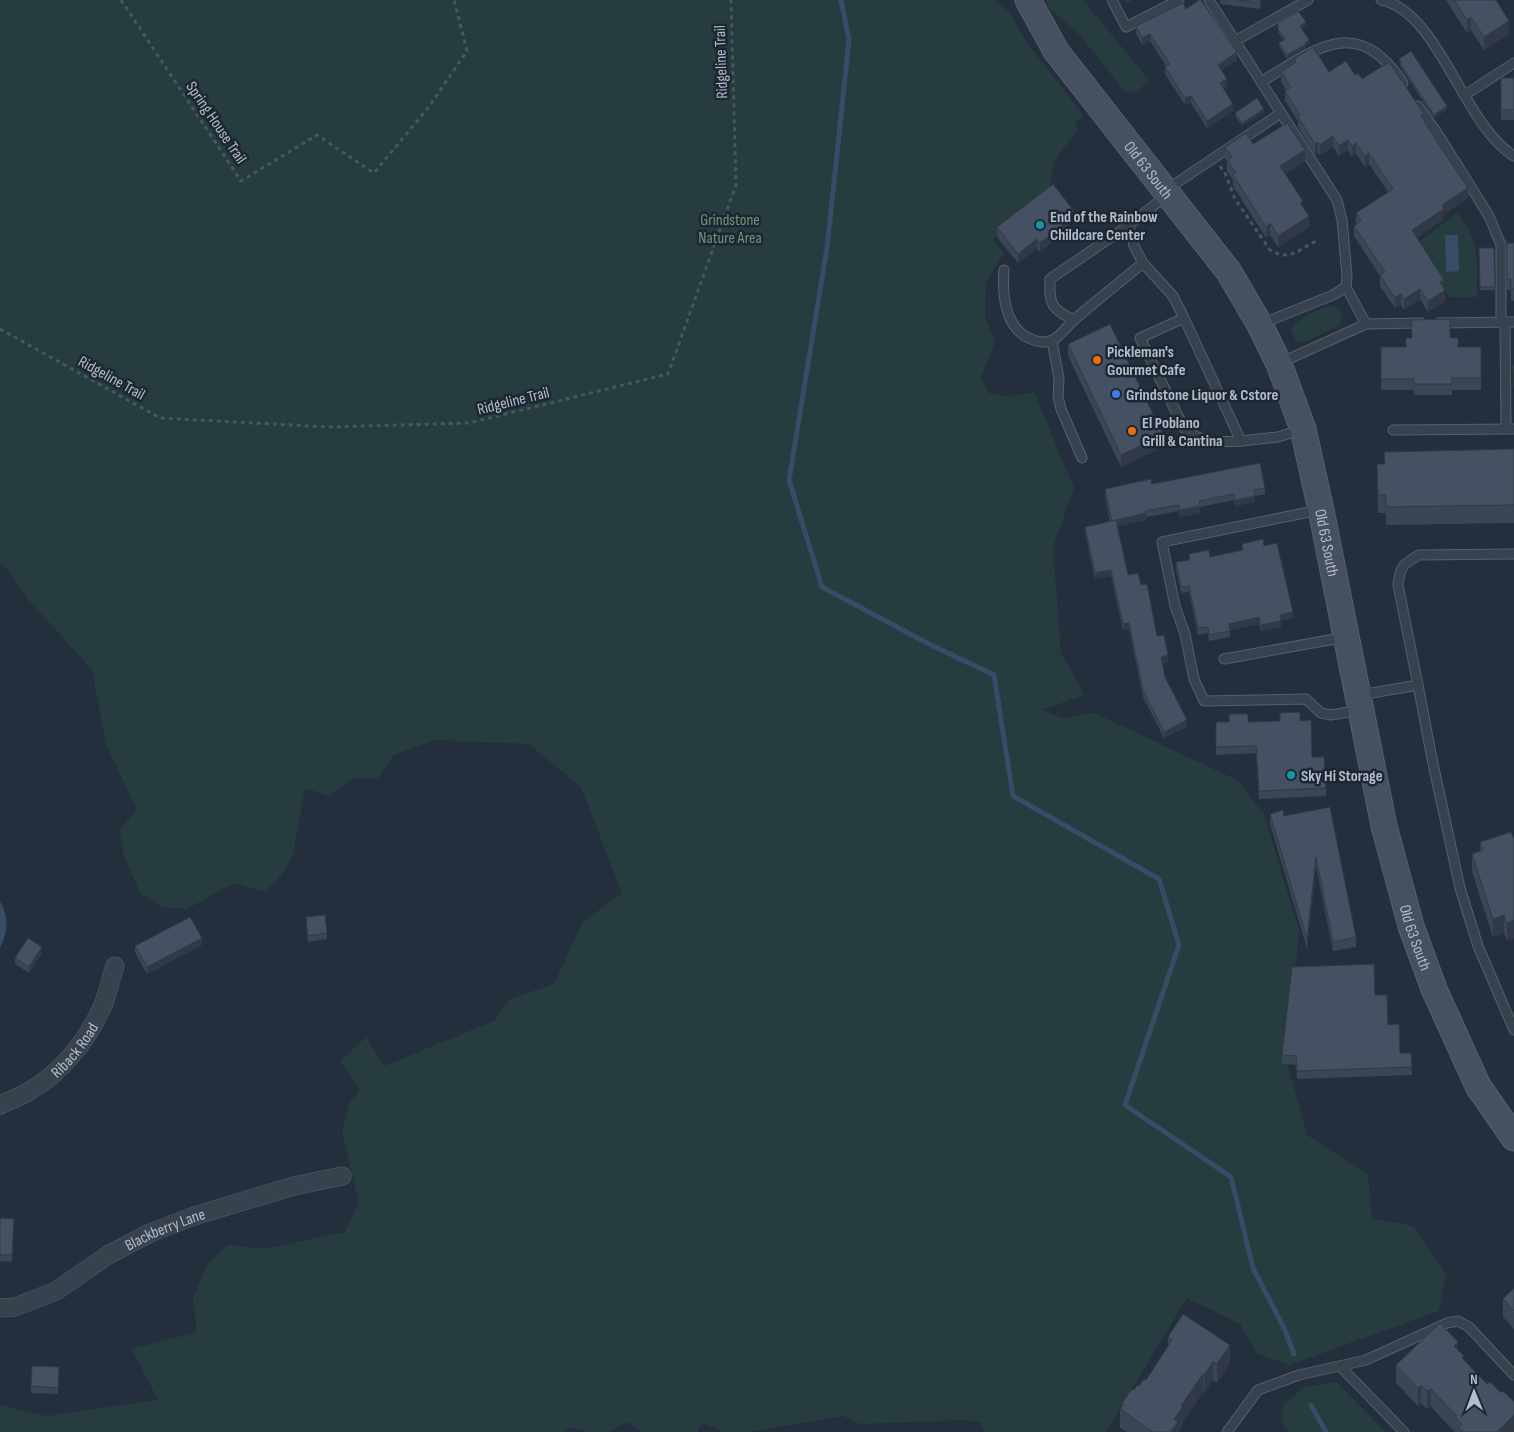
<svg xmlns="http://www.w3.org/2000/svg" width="1514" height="1432" viewBox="0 0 1514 1432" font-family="'Sofia Sans Condensed',sans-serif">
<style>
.green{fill:#263c3f}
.water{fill:#394c67}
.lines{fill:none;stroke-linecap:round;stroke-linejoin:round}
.stream{stroke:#394c67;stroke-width:5}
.lane-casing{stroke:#565f6c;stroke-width:11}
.street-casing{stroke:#565f6c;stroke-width:19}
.secondary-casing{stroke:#565f6c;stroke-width:27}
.path{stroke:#44595c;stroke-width:3;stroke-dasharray:4 4;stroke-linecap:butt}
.lane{stroke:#38414e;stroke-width:9}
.street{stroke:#38414e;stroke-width:18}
.secondary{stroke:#465061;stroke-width:25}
.wall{fill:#3b4654}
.shaded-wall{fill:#303945}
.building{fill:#455162;stroke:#303945}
.culture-dot{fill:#0f9aa8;stroke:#1d2633;stroke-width:2}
.food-dot{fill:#e8710a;stroke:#1d2633;stroke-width:2}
.shop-dot{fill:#3f7fe0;stroke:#1d2633;stroke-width:2}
.labels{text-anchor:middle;stroke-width:5;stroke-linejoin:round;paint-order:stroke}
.street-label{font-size:16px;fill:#b4bcc9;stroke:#1d2633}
.poi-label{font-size:16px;font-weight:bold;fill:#b4bcc9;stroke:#1d2633;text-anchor:start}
.park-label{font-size:16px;fill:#6b9a76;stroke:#1d2633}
</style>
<rect width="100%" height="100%" fill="#242f3e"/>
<g class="green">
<polygon points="0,0 995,0 1010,13 1028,44 1084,116 1075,122 1078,128 1054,162 1049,192 993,240 1004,253 986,283 985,317 995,342 981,378 989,393 1011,397 1034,392 1074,488 1053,547 1061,654 1085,695 1041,710 1063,718 1094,713 1237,780 1264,814 1299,930 1287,1062 1307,1135 1368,1175 1372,1218 1413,1226 1446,1274 1439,1311 1289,1365 1256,1353 1240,1324 1187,1298 1106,1432 985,1432 980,1422 964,1420 860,1424 843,1416 748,1432 724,1432 702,1423 697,1432 642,1432 627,1422 609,1432 589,1432 570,1427 565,1432 0,1432 0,1405 47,1416 158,1400 132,1349 197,1332 193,1298 208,1263 228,1245 265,1249 345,1232 359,1203 342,1132 350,1102 360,1090 340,1061 366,1037 384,1066 494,1021 510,999 554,984 583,922 622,893 581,787 529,744 435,740 394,755 377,779 353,778 329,796 305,788 292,859 281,875 265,892 234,883 187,909 162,907 140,893 124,856 120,830 137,809 106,745 92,670 28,599 5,567 0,564"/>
<polygon points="1045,0 1083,0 1149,80 1138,91 1125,92 1080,35 1049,8"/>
<path d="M1457 213C1481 243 1477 261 1477 297H1449L1415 245Z"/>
<path d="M1334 306C1343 309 1344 318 1339 325L1307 341H1296L1291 330C1296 318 1322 306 1334 306Z"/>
<polygon points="1336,1382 1385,1432 1289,1432 1281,1422 1284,1404 1304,1387"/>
</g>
<g class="water">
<polygon points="1445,235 1458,235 1459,271 1446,272"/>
<path d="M0 901C9 917 8 932 0 948Z"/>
</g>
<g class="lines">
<g class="stream">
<polyline points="841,0 849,40 827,248 789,480 822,587 927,643 994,675 1013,796 1159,879 1179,945 1125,1105 1231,1177 1253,1268 1284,1328 1294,1354"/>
<polyline points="1311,1405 1326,1432"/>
</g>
<g class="lane-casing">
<g id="lane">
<polyline points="1112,0 1126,27 1179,0"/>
<path d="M1381 0C1439 11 1463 125 1514 156"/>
<polyline points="1235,41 1308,0"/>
<path d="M1261 82C1316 49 1357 13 1403 83"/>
<polyline points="1465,95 1514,63"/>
<polyline points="1418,106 1439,136 1489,216 1501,245 1501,323"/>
<polyline points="1281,113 1337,200 1342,220 1347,276 1346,287 1366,324"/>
<polyline points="1166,190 1281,113 1209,0"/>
<polyline points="1167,195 1129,225 1134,246 1143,263 1173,296 1184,318 1241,441 1278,437 1303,429"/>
<path d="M1004 270C1002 295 1005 329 1031 339 1038 342 1045 344 1053 340 1061 335 1068 325 1075 319 1097 300 1120 282 1143 263"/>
<path d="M1184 318 1140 338 1184 428C1200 444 1220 442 1241 441"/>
<path d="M1074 320C1051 309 1049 304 1050 279L1129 225"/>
<polyline points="1439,323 1514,322"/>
<polyline points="1505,323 1506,429"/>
<polyline points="1261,324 1333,295 1346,287"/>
<polyline points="1052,340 1059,379 1058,397 1061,409 1082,458"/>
<polyline points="1280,363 1366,324 1421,323"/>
<polyline points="1393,430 1514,429"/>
<polyline points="1319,510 1162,542 1175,606 1185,634 1194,679 1204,701 1306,699 1321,713 1331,715 1360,710"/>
<polyline points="1224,659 1346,637"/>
<path d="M1418 685 1398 585C1400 566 1403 564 1419 555L1514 554"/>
<polyline points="1360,695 1418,685 1432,759 1460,888 1478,946 1514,1030"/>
<polyline points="1340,1366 1404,1432"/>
<polyline points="1227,1432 1258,1390 1299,1375 1366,1360 1447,1323 1458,1321 1469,1327 1514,1375"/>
</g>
</g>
<g class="street-casing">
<g id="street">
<path id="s1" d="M0 1105C9 1101 19 1097 28 1092 62 1073 89 1038 104 1003 108 991 111 978 115 966"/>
<path id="s2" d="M0 1308 15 1307 56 1291 108 1255 150 1233 194 1216 294 1186 342 1176"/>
</g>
</g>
<g class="secondary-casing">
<g id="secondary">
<path id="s3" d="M1028 0 1056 51 1229 272 1260 325 1279 364 1303 429 1321 510 1384 826 1411 926 1434 989 1478 1086 1514 1138"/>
</g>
</g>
<g class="path">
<polyline points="121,0 241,181 317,135 374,173 428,108 467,51 454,0"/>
<path d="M1220 166 1225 173 1235 199 1270 250C1292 263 1300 247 1319 240"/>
<polyline points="0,329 160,418 329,427 469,423 668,374 736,185 731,0"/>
</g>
<use href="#lane" class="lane"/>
<use href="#street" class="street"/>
<use href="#secondary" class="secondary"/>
</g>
<g class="wall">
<polygon points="1220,0 1261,0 1260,9 1220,4"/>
<polygon points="1446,0 1497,0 1497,2 1509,34 1484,50 1471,30 1467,33"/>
<polygon points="1186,9 1237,60 1221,70 1227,86 1223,88 1233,111 1207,128 1191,103 1185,105 1165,74 1165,67 1166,66 1150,41 1142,45 1136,33 1136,26"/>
<polygon points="1278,23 1306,25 1302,28 1309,43 1306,45 1306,47 1287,59 1279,46 1279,43 1283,40 1278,32"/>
<polygon points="1294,59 1329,72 1355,75 1424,121 1468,198 1444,214 1444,219 1416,238 1444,288 1445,301 1428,312 1420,299 1404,310 1401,305 1395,308 1380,286 1380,276 1354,236 1354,226 1356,224 1356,213 1388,192 1369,164 1365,167 1356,154 1352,157 1348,150 1339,156 1333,147 1320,155 1318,153 1315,155 1298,127 1298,121 1285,101 1285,91 1286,90 1281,82 1281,72 1294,64"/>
<polygon points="1399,59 1447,109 1434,118 1400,66"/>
<rect x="1501" y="78" width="13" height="42"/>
<polygon points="1264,112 1242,126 1235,116 1235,113"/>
<polygon points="1253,144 1305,161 1285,174 1303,206 1309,227 1278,247 1270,235 1266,238 1233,186 1233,180 1227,171 1227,162 1225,158 1225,147"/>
<polygon points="1074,220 1064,228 1064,233 1040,252 1037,249 1018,263 997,237 997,227"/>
<polygon points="1507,243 1514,243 1514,301 1511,301 1511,290 1507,290"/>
<polygon points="1479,248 1494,248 1495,290 1480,290"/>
<polygon points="1450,338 1458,347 1481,347 1481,390 1452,390 1452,395 1414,395 1414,390 1381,390 1381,347 1406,347"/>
<polygon points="1068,344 1163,447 1121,467 1068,356"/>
<polygon points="1514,449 1514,523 1386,525 1386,513 1378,513 1377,464 1384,464"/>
<polygon points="1152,484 1265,488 1265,494 1255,496 1255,502 1235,506 1234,500 1200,507 1200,513 1180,517 1179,511 1146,517 1146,520 1117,526 1128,575 1141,585 1157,636 1168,662 1162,663 1165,677 1187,727 1164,738 1143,697 1129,629 1123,630 1111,576 1095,579 1085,533 1085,527 1110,522 1105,495 1105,489"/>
<polygon points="1242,544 1264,546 1293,618 1281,621 1281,627 1261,631 1259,624 1230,630 1230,637 1209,641 1208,633 1198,635 1189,592 1181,593 1176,569 1176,562 1189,560 1189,554 1210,557 1242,550"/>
<polygon points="1300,721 1312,757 1326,788 1326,796 1259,799 1256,753 1216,755 1216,722 1248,722"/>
<polygon points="1330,807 1356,937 1356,947 1333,951 1316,866 1307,948 1270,824 1270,814 1284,816"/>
<polygon points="1514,839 1507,941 1504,933 1493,937 1472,872 1472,854 1480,851 1480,842"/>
<polygon points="306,917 327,933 327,939 308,942 306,924"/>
<polygon points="202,945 147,974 135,952 135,946"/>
<polygon points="42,953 29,973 15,964 15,958"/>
<polygon points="1375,995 1400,1053 1411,1053 1412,1075 1297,1079 1296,1065 1282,1064 1282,1055"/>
<polygon points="0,1218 14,1225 12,1262 0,1261"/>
<polygon points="1514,1288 1514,1329 1503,1317 1503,1299"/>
<polygon points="1168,1337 1230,1363 1217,1383 1213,1380 1204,1393 1203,1392 1183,1421 1183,1425 1178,1432 1127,1432 1120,1428 1120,1409 1122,1407 1122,1403 1134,1390 1146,1380 1168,1346"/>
<polygon points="1458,1350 1464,1360 1514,1432 1455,1432 1431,1407 1427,1409 1421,1403 1418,1406 1396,1383 1396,1365"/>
<polygon points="59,1374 58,1394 31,1393 31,1386"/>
</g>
<g class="shaded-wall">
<polygon points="1126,0 1133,0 1126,3"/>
<polygon points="1471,17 1471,30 1467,33 1467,20"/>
<polygon points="1509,21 1509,34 1484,50 1484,37"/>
<polygon points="1306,22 1306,25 1300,29 1300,26"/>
<polygon points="1150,34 1150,41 1142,45 1142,38"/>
<polygon points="1309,40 1309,43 1306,45 1306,47 1287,59 1287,55"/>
<polygon points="1237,52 1237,60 1218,73 1218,65"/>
<polygon points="1227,79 1227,86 1220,91 1220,83"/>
<polygon points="1191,96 1191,103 1185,105 1185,98"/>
<polygon points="1233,104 1233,111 1207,128 1207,121"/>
<polygon points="1447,106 1447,109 1434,118 1434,115"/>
<polygon points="1264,109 1264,112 1242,126 1242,123"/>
<polygon points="1333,136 1333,147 1320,155 1320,145"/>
<polygon points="1348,140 1348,150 1339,156 1339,146"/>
<polygon points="1318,142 1318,153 1315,155 1315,144"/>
<polygon points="1356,143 1356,154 1352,157 1352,146"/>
<polygon points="1305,150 1305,161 1280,177 1280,166"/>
<polygon points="1369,153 1369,164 1365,167 1365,156"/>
<polygon points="1468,188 1468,198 1444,214 1444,219 1412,241 1412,230 1442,205"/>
<polygon points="1074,211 1074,220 1064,228 1064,233 1040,252 1040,243 1061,221"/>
<polygon points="1309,216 1309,227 1278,247 1278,236"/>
<polygon points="1270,223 1270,235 1266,238 1266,227"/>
<polygon points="1037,239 1037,249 1018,263 1018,254"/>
<polygon points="1444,280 1444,290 1440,282"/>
<polygon points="1420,289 1420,299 1404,310 1404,299"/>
<polygon points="1445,290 1445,301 1428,312 1428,301"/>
<polygon points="1401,294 1401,305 1395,308 1395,298"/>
<polygon points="1163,435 1163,447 1121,467 1121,455"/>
<polygon points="1255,496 1255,502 1235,506 1235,500"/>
<polygon points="1200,506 1200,513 1180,517 1180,510"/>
<polygon points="1146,513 1146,520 1112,527 1112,521"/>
<polygon points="1111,570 1111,576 1095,579 1095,573"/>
<polygon points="1293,612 1293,618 1280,621 1280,615"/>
<polygon points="1259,617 1259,624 1229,630 1229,624"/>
<polygon points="1281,621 1281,627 1261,631 1261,625"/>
<polygon points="1129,623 1129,629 1123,630 1123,624"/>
<polygon points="1168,655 1168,662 1161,663 1161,657"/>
<polygon points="1187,720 1187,727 1164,738 1164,732"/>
<polygon points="1316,857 1316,866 1307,948 1307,939"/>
<polygon points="1504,915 1504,933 1493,937 1493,919"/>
<polygon points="1514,920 1514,939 1507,941 1507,923"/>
<polygon points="202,938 202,945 147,974 147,967"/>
<polygon points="42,947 42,953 29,973 29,967"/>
<polygon points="1458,1342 1458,1360 1454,1346"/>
<polygon points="1230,1345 1230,1363 1217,1383 1217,1364"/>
<polygon points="1213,1362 1213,1380 1204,1393 1204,1375"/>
<polygon points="1203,1374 1203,1392 1183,1421 1183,1425 1178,1432 1170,1432 1174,1419 1181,1406"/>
<polygon points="1421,1385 1421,1403 1418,1406 1418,1388"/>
<polygon points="1431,1389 1431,1407 1427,1409 1427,1391"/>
<polygon points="1514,1415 1514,1432 1497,1432"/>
</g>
<g class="building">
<polygon points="1199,0 1201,0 1237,52 1218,65 1227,79 1220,83 1233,104 1207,121 1191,96 1185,98 1165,67 1170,64 1150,34 1142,38 1136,26 1183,3 1186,9"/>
<polygon points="1238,0 1261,0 1260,3"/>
<polygon points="1454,0 1496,0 1509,21 1484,37 1471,17 1467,20"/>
<polygon points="1298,11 1306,22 1300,26 1309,40 1305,43 1306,44 1287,55 1279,43 1285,39 1278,29 1278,23"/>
<polygon points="1313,47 1329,72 1346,61 1355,75 1358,73 1362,79 1389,62 1424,114 1421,116 1436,140 1468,188 1442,205 1444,209 1412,230 1444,280 1440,282 1445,290 1428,301 1420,289 1404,299 1401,294 1395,298 1380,275 1385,272 1354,226 1361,221 1356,213 1393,189 1369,153 1365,156 1356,143 1352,146 1348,140 1339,146 1333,136 1320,145 1318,142 1315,144 1298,117 1300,115 1285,91 1291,87 1281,72 1296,62 1294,59"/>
<polygon points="1411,51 1447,106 1434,115 1400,63 1401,62 1399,59"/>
<rect x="1501" y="78" width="13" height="32"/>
<polygon points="1257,98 1264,109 1242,123 1235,113"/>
<polygon points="1287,123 1305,150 1280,166 1303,201 1300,203 1309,216 1278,236 1270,223 1266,227 1233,175 1236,173 1227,160 1232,157 1225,147 1246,133 1253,144"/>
<polygon points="1053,184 1074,211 1061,221 1064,224 1040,243 1037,239 1018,254 997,227"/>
<polygon points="1507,243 1514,243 1514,289 1511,289 1511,279 1507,279"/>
<polygon points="1479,248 1494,248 1495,287 1480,287"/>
<polygon points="1450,319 1450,338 1458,338 1458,347 1481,347 1481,378 1452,378 1452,384 1414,384 1414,379 1381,379 1381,347 1406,347 1406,338 1412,338 1411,320"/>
<polygon points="1110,324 1163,435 1121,455 1068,344"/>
<polygon points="1513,365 1514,365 1514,389"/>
<polygon points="1514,449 1514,505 1386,507 1386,495 1378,495 1377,464 1385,464 1384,452"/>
<polygon points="1260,463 1265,488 1254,490 1255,496 1235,500 1234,494 1199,501 1200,506 1180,510 1179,505 1145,511 1146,513 1112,521 1105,489 1151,479 1152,484"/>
<polygon points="1116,520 1128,575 1138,573 1141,585 1147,584 1157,636 1164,635 1168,655 1161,657 1165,677 1187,720 1164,732 1143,690 1129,623 1123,624 1111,570 1095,573 1085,527"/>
<polygon points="1263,539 1264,546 1277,543 1293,612 1280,615 1281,621 1261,625 1259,617 1229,624 1230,631 1209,635 1208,627 1198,628 1189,586 1181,587 1176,562 1190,560 1189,554 1209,550 1210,557 1243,550 1242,544"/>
<polygon points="1300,712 1300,721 1311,720 1312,757 1324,757 1326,788 1259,791 1256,746 1216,747 1216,722 1229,722 1229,714 1248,714 1248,722 1280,721 1280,713"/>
<polygon points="1330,807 1356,937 1333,942 1316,857 1307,939 1270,814 1283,810 1284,816"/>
<polygon points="1511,832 1514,839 1514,920 1507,923 1504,915 1493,919 1472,854 1483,850 1480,842"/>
<polygon points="325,915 327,933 308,936 306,917"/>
<polygon points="190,917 202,938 147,967 135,946"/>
<polygon points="28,938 42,947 29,967 15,958"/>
<polygon points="1374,964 1375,995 1387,995 1388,1025 1399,1024 1400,1053 1411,1053 1412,1067 1297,1071 1296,1056 1282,1055 1292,967"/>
<polygon points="0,1218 14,1219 12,1255 0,1255"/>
<polygon points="1514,1288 1514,1311 1503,1299"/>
<polygon points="1183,1314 1230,1345 1217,1364 1213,1362 1204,1375 1203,1374 1181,1406 1183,1407 1174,1419 1178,1422 1170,1432 1153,1432 1120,1409 1124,1404 1122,1403 1132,1389 1134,1390 1137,1385 1139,1386 1144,1379 1146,1380 1172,1340 1168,1337"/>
<polygon points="1440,1323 1458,1342 1454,1346 1464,1356 1462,1358 1487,1384 1490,1382 1501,1393 1503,1391 1514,1402 1514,1415 1497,1432 1463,1432 1458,1428 1462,1424 1455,1417 1457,1416 1431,1389 1427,1391 1421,1385 1418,1388 1396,1365"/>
<polygon points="32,1366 59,1367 58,1388 31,1386"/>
</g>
<g class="culture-dot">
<circle cx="1040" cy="225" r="5"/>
<circle cx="1291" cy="775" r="5"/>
</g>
<g class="food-dot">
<circle cx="1097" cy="360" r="5"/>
<circle cx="1132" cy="431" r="5"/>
</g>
<circle class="shop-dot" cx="1116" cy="394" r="5"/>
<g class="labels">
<g class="street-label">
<text transform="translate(720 62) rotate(-92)" y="6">Ridgeline Trail</text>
<text transform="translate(217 122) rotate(56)" y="6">Spring House Trail</text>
<text dy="6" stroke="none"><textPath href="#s3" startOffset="209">Old 63 South</textPath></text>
<text transform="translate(112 377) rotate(29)" y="6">Ridgeline Trail</text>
<text transform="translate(513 400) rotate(-14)" y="6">Ridgeline Trail</text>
<text dy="6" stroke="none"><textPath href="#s3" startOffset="629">Old 63 South</textPath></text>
<text dy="6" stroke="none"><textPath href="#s3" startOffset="1034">Old 63 South</textPath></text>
<text dy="6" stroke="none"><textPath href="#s1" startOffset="94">Riback Road</textPath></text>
<text dy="6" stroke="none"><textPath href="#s2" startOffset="185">Blackberry Lane</textPath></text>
</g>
<g class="poi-label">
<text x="1050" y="222">End of the Rainbow<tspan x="1050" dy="18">Childcare Center</tspan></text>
<text x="1107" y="357">Pickleman's<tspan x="1107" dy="18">Gourmet Cafe</tspan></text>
<text x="1126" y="400">Grindstone Liquor &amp; Cstore</text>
<text x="1142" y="428">El Poblano<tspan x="1142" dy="18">Grill &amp; Cantina</tspan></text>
<text x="1301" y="781">Sky Hi Storage</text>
</g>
<g class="park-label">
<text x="730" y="225">Grindstone<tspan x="730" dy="18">Nature Area</tspan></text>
</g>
</g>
<g transform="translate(1474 1392) rotate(359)" stroke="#1d2633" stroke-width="4" paint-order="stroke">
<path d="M0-4L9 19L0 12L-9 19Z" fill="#b4bcc9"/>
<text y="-8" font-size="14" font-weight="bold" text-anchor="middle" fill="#b4bcc9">N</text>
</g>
</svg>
